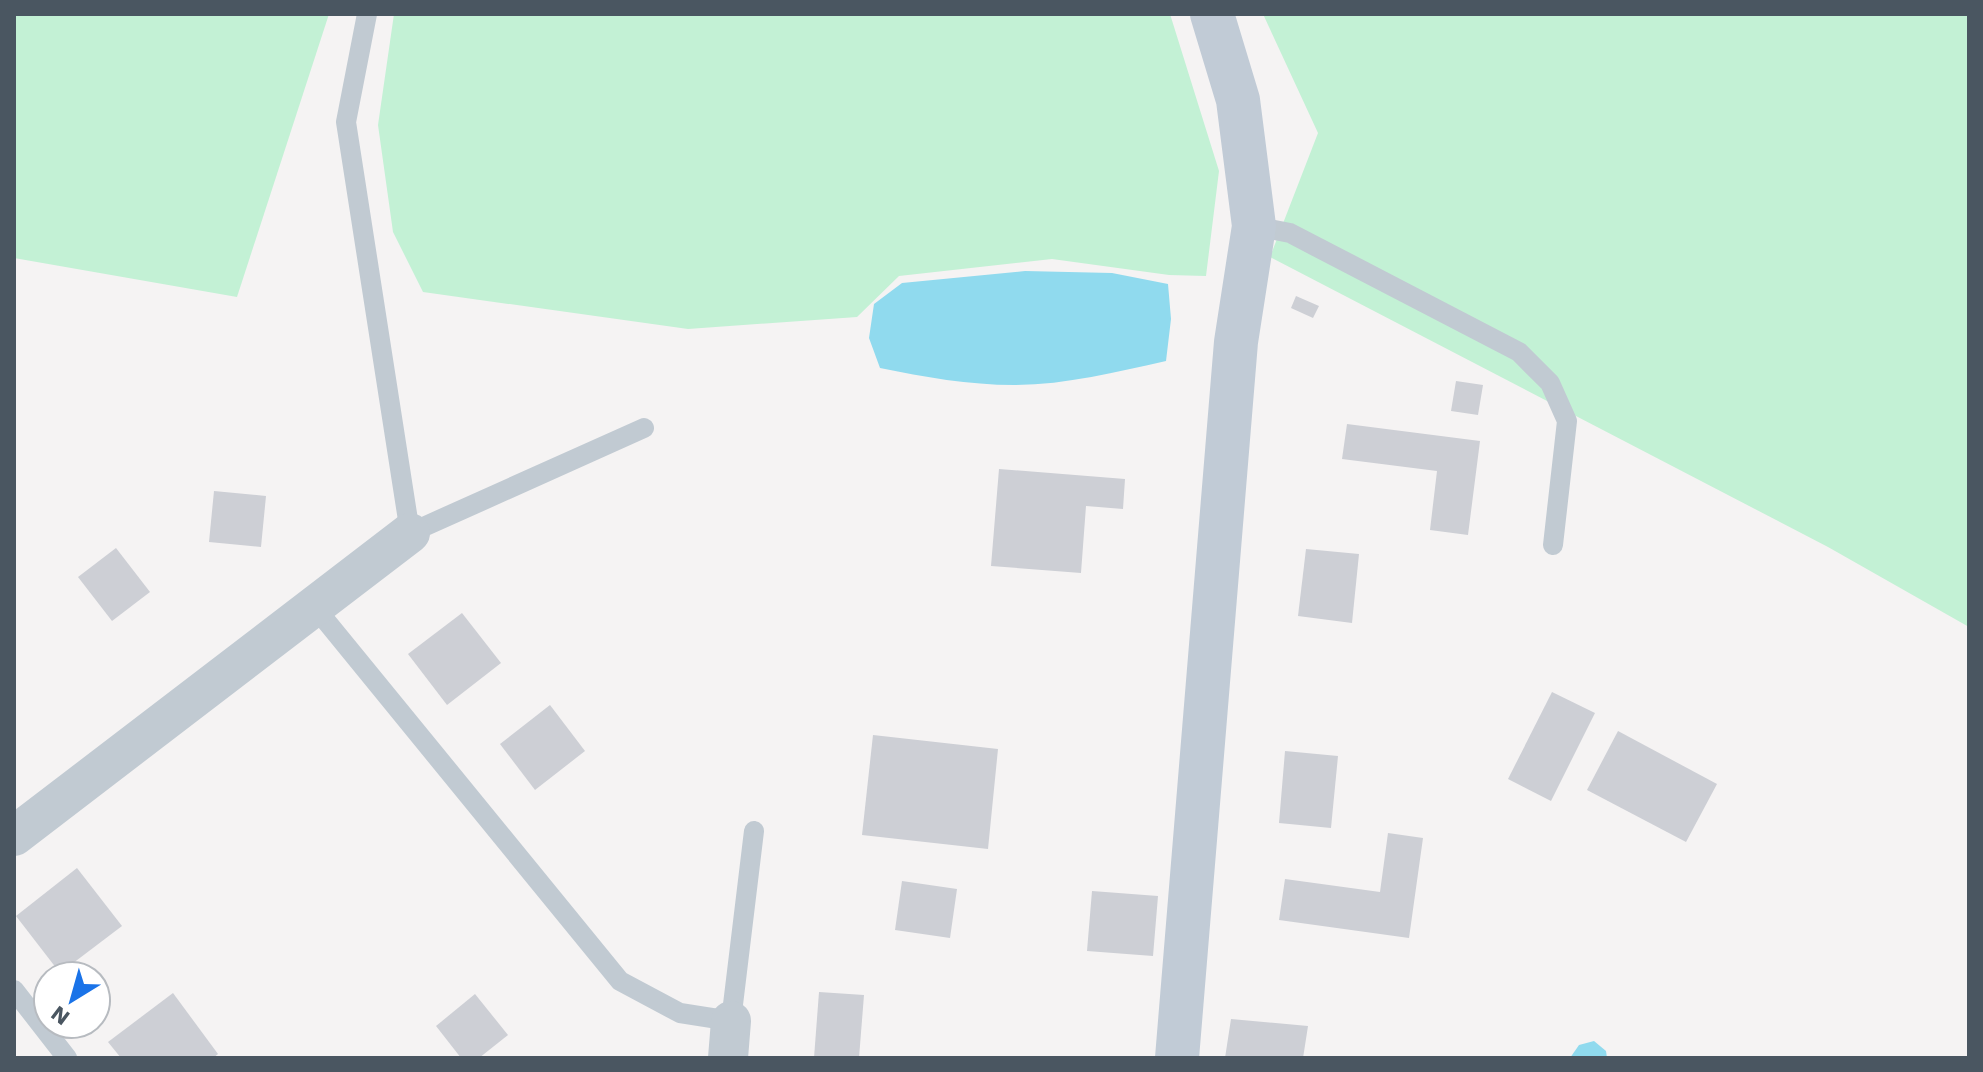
<svg xmlns="http://www.w3.org/2000/svg" width="1983" height="1072" viewBox="0 0 1983 1072" font-family="'Work Sans',sans-serif">
<style>
.green{fill:#c3f1d5}
.water{fill:#90daee}
.building{fill:#cdcfd5}
.lines{fill:none;stroke-linecap:round;stroke-linejoin:round}
.lane{stroke:#c1cad2;stroke-width:20}
.street{stroke:#c1cad2;stroke-width:40}
.secondary{stroke:#c1cbd6;stroke-width:44}
</style>
<rect width="100%" height="100%" fill="#f5f3f3"/>
<g class="green">
<polygon points="14,14 329,14 237,297 14,258"/>
<polygon points="394,14 1170,14 1219,171 1206,276 1169,275 1052,259 899,276 857,317 688,329 423,292 393,232 378,125"/>
<polygon points="1263,14 1969,14 1969,627 1828,547 1270,257 1318,133"/>
</g>
<g class="water">
<path d="M1025 271 1112 273 1168 284 1171 319 1166 361C1116 372 1065 385 1014 385 969 385 924 377 880 368L869 338 874 304 902 283Z"/>
<polygon points="1594,1041 1606,1051 1607,1058 1570,1058 1579,1045"/>
</g>
<g class="building">
<polygon points="1296,296 1319,306 1313,318 1291,308"/>
<polygon points="1456,381 1483,385 1478,415 1451,411"/>
<polygon points="1347,424 1480,441 1468,535 1430,530 1437,471 1342,459"/>
<polygon points="999,469 1125,479 1123,509 1086,506 1081,573 991,566"/>
<polygon points="214,491 266,496 261,547 209,542"/>
<polygon points="116,548 150,592 112,621 78,577"/>
<polygon points="1306,549 1359,554 1352,623 1298,616"/>
<polygon points="462,613 501,663 447,705 408,654"/>
<polygon points="1552,692 1595,713 1551,801 1508,779"/>
<polygon points="550,705 585,751 535,790 500,744"/>
<polygon points="1618,731 1717,784 1686,842 1587,790"/>
<polygon points="873,735 998,749 988,849 862,835"/>
<polygon points="1285,751 1338,756 1331,828 1279,823"/>
<polygon points="1388,833 1423,838 1409,938 1279,920 1285,879 1380,892"/>
<polygon points="77,868 122,926 60,973 16,916"/>
<polygon points="902,881 957,889 950,938 895,930"/>
<polygon points="1092,891 1158,896 1153,956 1087,951"/>
<polygon points="819,992 864,995 859,1058 814,1058"/>
<polygon points="173,993 218,1054 213,1058 121,1058 108,1042"/>
<polygon points="475,994 508,1035 479,1058 461,1058 436,1026"/>
<polygon points="1231,1019 1308,1026 1303,1058 1225,1058"/>
</g>
<g class="lines">
<g class="lane">
<polyline points="367,14 346,122 410,533 644,428"/>
<polyline points="1254,226 1290,233 1519,352 1550,383 1567,421 1553,545"/>
<polyline points="313,605 620,981 680,1013 731,1021 754,831"/>
<polyline points="14,990 67,1058"/>
</g>
<g class="street">
<polyline points="14,836 410,533"/>
<polyline points="728,1058 731,1021"/>
</g>
<polyline class="secondary" points="1177,1058 1236,342 1254,226 1238,100 1212,14"/>
</g>
<rect width="1983" height="1072" fill="none" stroke="#4a5661" stroke-width="32"/>
<g transform="translate(72 1000) rotate(217)"><circle r="38" fill="#ffffff" stroke="#b7bbc0" stroke-width="2"/>
<path d="M0-6L14 30L0 20L-14 30Z" fill="#1a73e8"/>
<text y="-12" font-size="22" font-weight="bold" text-anchor="middle" fill="#4a5661">N</text>
</g>
</svg>
